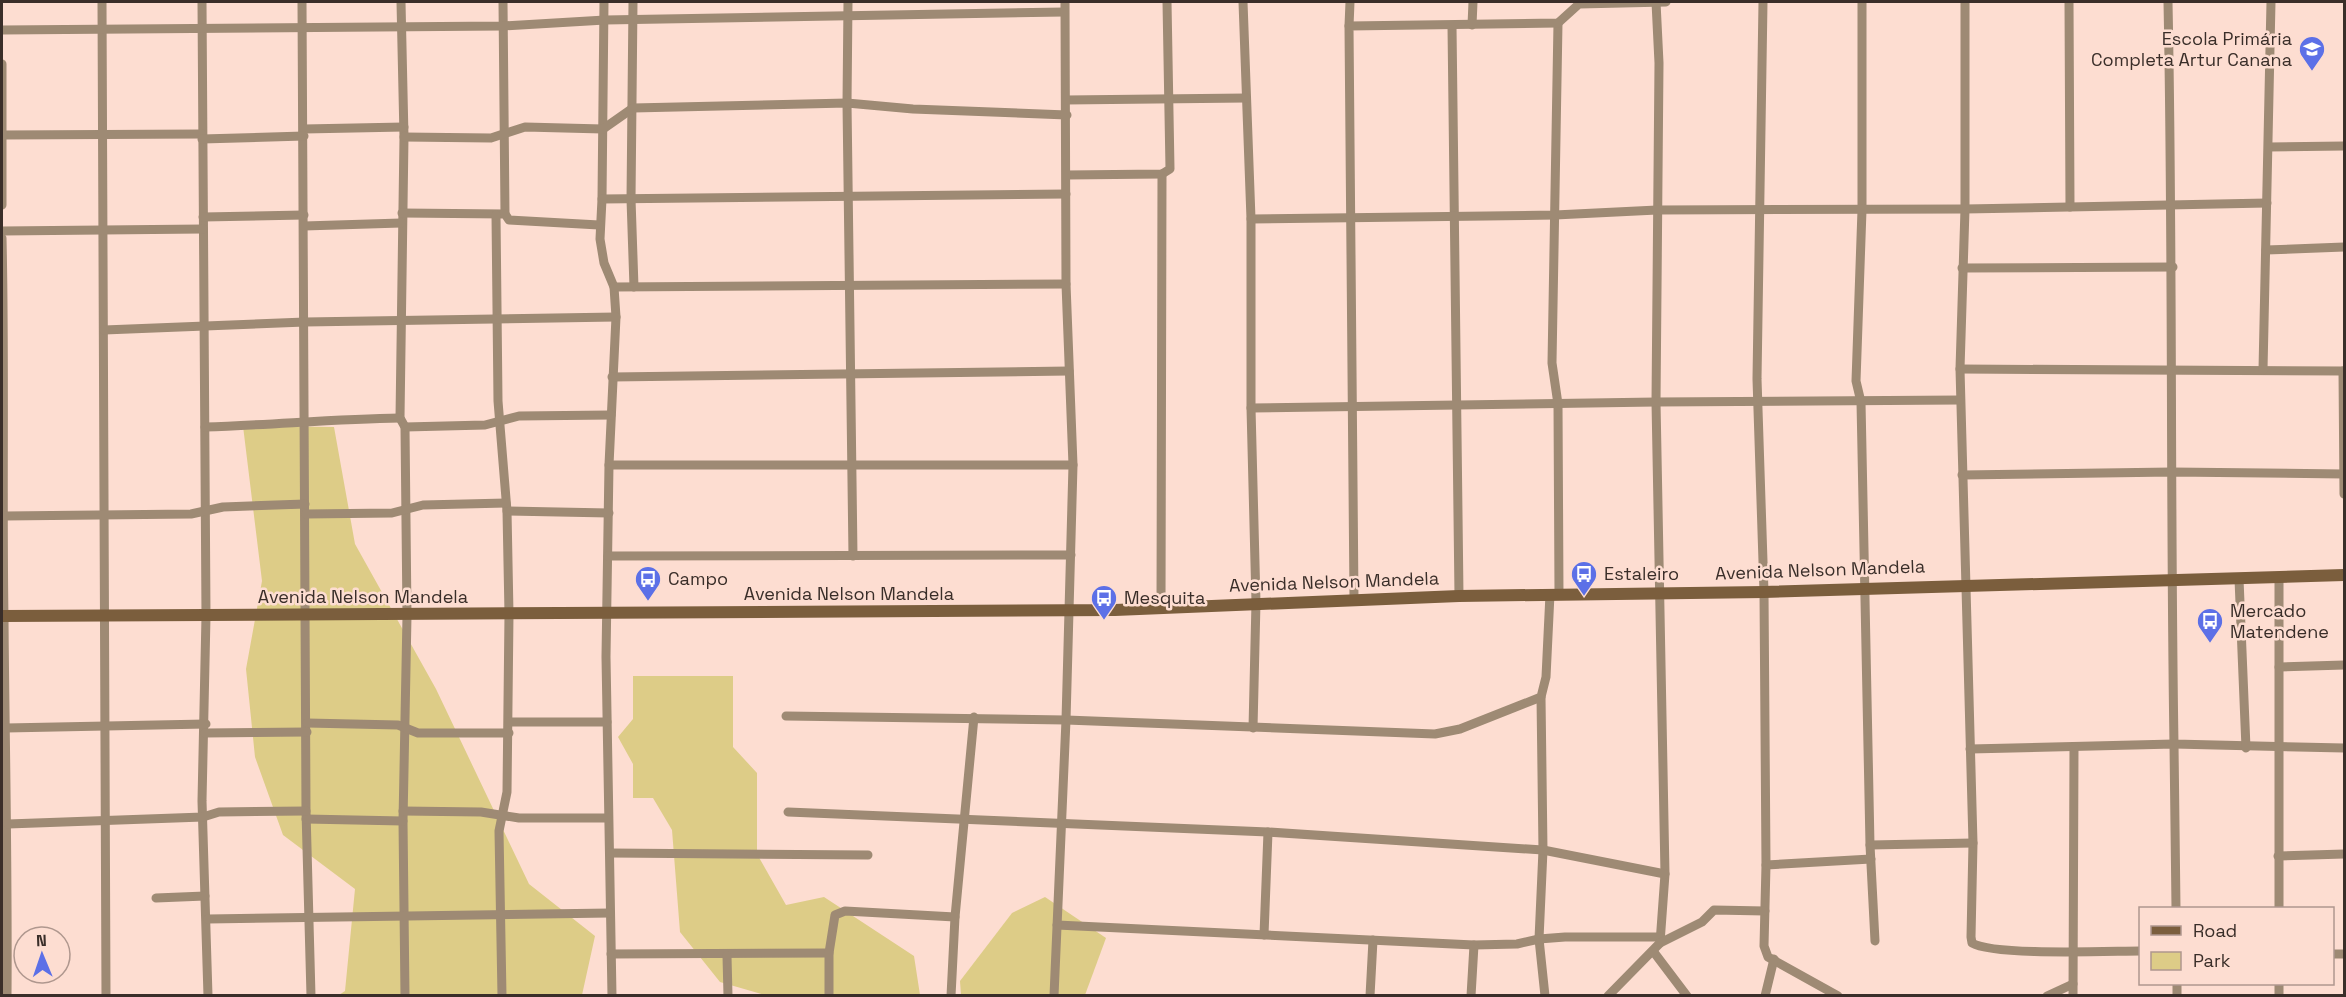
<svg xmlns="http://www.w3.org/2000/svg" width="2346" height="997" viewBox="0 0 2346 997" font-family="'Space Grotesk',sans-serif">
<style>
.green{fill:#ddcc87}
.lines{fill:none;stroke-linecap:round;stroke-linejoin:round}
.street{stroke:#9e8a74;stroke-width:9}
.secondary{stroke:#7b5e3d;stroke-width:12}
.labels{text-anchor:middle;stroke-width:5;stroke-linejoin:round;paint-order:stroke}
.poi-label{font-size:18px;fill:#3a2e29;stroke:#fdddd1;text-anchor:start}
.street-label{font-size:18px;fill:#3a2e29;stroke:#fdddd1}
</style>
<rect width="100%" height="100%" fill="#fdddd1"/>
<g class="green">
<polygon points="243,426 334,427 355,544 436,689 529,884 595,936 582,995 339,995 345,991 355,889 283,835 255,757 246,669 262,581"/>
<polygon points="633,676 733,676 733,747 757,773 757,854 786,905 824,897 914,956 920,995 765,995 720,982 680,932 672,830 653,798 633,798 633,764 618,737 633,719"/>
<polygon points="1045,897 1106,938 1085,995 961,995 960,981 1012,913"/>
</g>
<g class="lines">
<g class="street">
<polyline points="102,2 106,996"/>
<polyline points="202,2 206,616 202,801 208,996"/>
<polyline points="302,2 306,811 311,996"/>
<polyline points="401,2 404,137 400,418 405,427 407,616 403,821 405,996"/>
<polyline points="503,2 505,214"/>
<polyline points="604,2 602,199 600,239 604,263 614,287 616,317 609,465 606,657 612,996"/>
<polyline points="633,2 631,199 634,287"/>
<polyline points="848,2 847,103 853,556"/>
<polyline points="1243,2 1251,219 1251,408 1256,602 1253,728"/>
<polyline points="1656,2 1659,63 1656,402 1665,874 1660,943"/>
<polyline points="1763,2 1757,379 1764,592 1766,865 1764,946 1768,957 1838,996"/>
<polyline points="1862,2 1862,210 1856,381 1861,402 1870,845 1875,941"/>
<path d="M1965 2V209L1960 369 1973 843 1971 937 1972 943C1993 956 2110 951 2140 951"/>
<polyline points="2069,2 2070,207"/>
<path d="M2168 2C2173 249 2170 496 2174 744L2344 748"/>
<polyline points="1558,23 1552,363 1558,404 1559,594"/>
<polyline points="1472,25 1473,2"/>
<polyline points="1349,26 1350,2"/>
<polyline points="1452,26 1459,596"/>
<polyline points="2,30 503,26 605,20 1064,12"/>
<polyline points="2,64 2,205"/>
<polyline points="1066,100 1246,98"/>
<polyline points="304,129 404,127"/>
<polyline points="3,135 202,134"/>
<polyline points="404,137 491,138 525,127 603,129 633,108 847,103 913,109 1067,115"/>
<polyline points="202,139 304,136"/>
<polyline points="2269,147 2344,146"/>
<polyline points="1067,175 1162,174 1170,169 1167,2"/>
<polyline points="602,199 1066,194"/>
<polyline points="402,213 505,214 509,220 599,225"/>
<polyline points="496,215 498,401 507,511 509,614 507,792 499,831 502,996"/>
<polyline points="203,217 304,215"/>
<polyline points="1251,219 1555,215 1657,210 1965,209 2267,203"/>
<polyline points="304,226 401,223"/>
<polyline points="2,231 203,229"/>
<path d="M2 238C5 365 2 492 4 619 5 745 8 870 7 996"/>
<polyline points="2266,250 2344,247"/>
<polyline points="1962,268 2173,267"/>
<polyline points="614,287 1066,284"/>
<polyline points="104,330 305,322 616,317"/>
<polyline points="1960,369 2344,371"/>
<polyline points="2263,370 2271,2"/>
<polyline points="2343,371 2344,494"/>
<polyline points="612,377 1069,371"/>
<polyline points="1251,408 1656,402 1960,400"/>
<path d="M205 427C271 425 335 419 400 418"/>
<polyline points="405,427 485,425 519,416 611,415"/>
<polyline points="609,465 1073,465"/>
<polyline points="1962,475 2172,472 2344,474"/>
<polyline points="507,511 609,513"/>
<polyline points="306,514 392,513 423,505 506,503"/>
<polyline points="5,516 191,514 223,507 305,504"/>
<polyline points="608,556 1071,555"/>
<polyline points="2239,579 2246,748"/>
<polyline points="1354,599 1349,26 1558,23 1579,4 1666,2"/>
<polyline points="1161,607 1162,174"/>
<polyline points="2279,667 2344,665"/>
<polyline points="1541,697 1543,850 1539,939 1545,996"/>
<polyline points="786,716 1066,720 1435,734 1460,729 1541,697 1546,677 1550,594"/>
<polyline points="509,722 607,722"/>
<polyline points="307,723 398,725 418,733 509,733"/>
<polyline points="6,728 206,724"/>
<polyline points="205,733 307,732"/>
<polyline points="1970,749 2174,744 2176,908"/>
<polyline points="403,811 481,812 519,818 608,818"/>
<polyline points="788,812 1268,832 1543,850 1665,874"/>
<polyline points="306,819 403,821"/>
<polyline points="8,824 203,817 219,812 306,811"/>
<polyline points="1870,845 1973,843"/>
<polyline points="610,853 868,855"/>
<polyline points="2278,856 2344,854"/>
<polyline points="1766,865 1871,859"/>
<polyline points="156,898 205,896"/>
<polyline points="2279,908 2279,577"/>
<polyline points="208,919 610,913"/>
<polyline points="1057,925 1474,945 1517,944 1539,939 1565,937 1660,937"/>
<polyline points="1264,935 1268,832"/>
<polyline points="1653,951 1687,996"/>
<polyline points="611,954 829,953"/>
<polyline points="2332,954 2344,954"/>
<polyline points="727,956 728,996"/>
<polyline points="2177,984 2177,996"/>
<polyline points="2279,984 2279,996"/>
<polyline points="829,996 829,953 835,915 845,911 955,917"/>
<polyline points="951,996 955,917 974,717"/>
<polyline points="1054,996 1066,720 1073,465 1066,284 1065,2"/>
<polyline points="1370,996 1373,940"/>
<polyline points="1471,996 1474,945"/>
<polyline points="1608,996 1660,943 1702,922 1714,910 1765,911"/>
<polyline points="1765,996 1774,959"/>
<polyline points="2047,996 2073,984"/>
<polyline points="2073,996 2074,747"/>
</g>
<polyline class="secondary" points="2,616 1115,610 1459,596 1764,592 2344,575"/>
</g>
<defs>
<g id="school-pin" transform="scale(1.35)"><path d="M0 17L-7.5 6A9.5 9.5 0 1 1 7.5 6Z" fill="#5c70e7" stroke="#fdddd1"/><path d="M0-5L7-2L0 1L-7-2ZM-4 1L0 2.5L4 1V4Q0 6-4 4Z" fill="#fff"/></g>
<g id="bus-pin" transform="scale(1.35)"><path d="M0 17L-7.5 6A9.5 9.5 0 1 1 7.5 6Z" fill="#5c70e7" stroke="#fdddd1"/><path d="M-5-6H5V4H4V6H2V4H-2V6H-4V4H-5ZM-3.5-4V0h7V-4ZM-3.5 1.2v1.5H-2V1.2ZM2 1.2v1.5H3.5V1.2Z" fill="#fff"/></g>
</defs>
<g fill-rule="evenodd">
<use href="#school-pin" x="2312" y="49"/>
<use href="#bus-pin" x="1584" y="574"/>
<use href="#bus-pin" x="648" y="579"/>
<use href="#bus-pin" x="1104" y="598"/>
<use href="#bus-pin" x="2210" y="621"/>
</g>
<g class="labels">
<g class="poi-label">
<text x="2292" y="45" text-anchor="end">Escola Primária<tspan x="2292" dy="21">Completa Artur Canana</tspan></text>
<text x="1604" y="580">Estaleiro</text>
<text x="668" y="585">Campo</text>
<text x="1124" y="604">Mesquita</text>
<text x="2230" y="617">Mercado<tspan x="2230" dy="21">Matendene</tspan></text>
</g>
<g class="street-label">
<text transform="translate(1820 570) rotate(-2)" y="6">Avenida Nelson Mandela</text>
<text transform="translate(1334 582) rotate(-2)" y="6">Avenida Nelson Mandela</text>
<text x="849" y="600">Avenida Nelson Mandela</text>
<text x="363" y="603">Avenida Nelson Mandela</text>
</g>
</g>
<rect width="2346" height="997" fill="none" stroke="#3a2e29" stroke-width="6"/>
<rect x="2139" y="907" width="195" height="78" fill="#fdddd1" stroke="#af978e" stroke-width="1.5"/>
<rect x="2151" y="926" width="30" height="9" fill="#7b5e3d" stroke="#af978e" stroke-width="1.5"/>
<text x="2193" y="937" font-size="18" fill="#3a2e29">Road</text>
<rect x="2151" y="952" width="30" height="18" fill="#ddcc87" stroke="#af978e" stroke-width="1.5"/>
<text x="2193" y="967" font-size="18" fill="#3a2e29">Park</text>
<g transform="translate(42 955) rotate(358)"><circle r="28" fill="#fdddd1" stroke="#af978e" stroke-width="1.5"/>
<path d="M0-4.5L10 22L0 15L-10 22Z" fill="#5c70e7"/>
<text y="-9" font-size="16" font-weight="bold" text-anchor="middle" fill="#3a2e29">N</text>
</g>
</svg>
